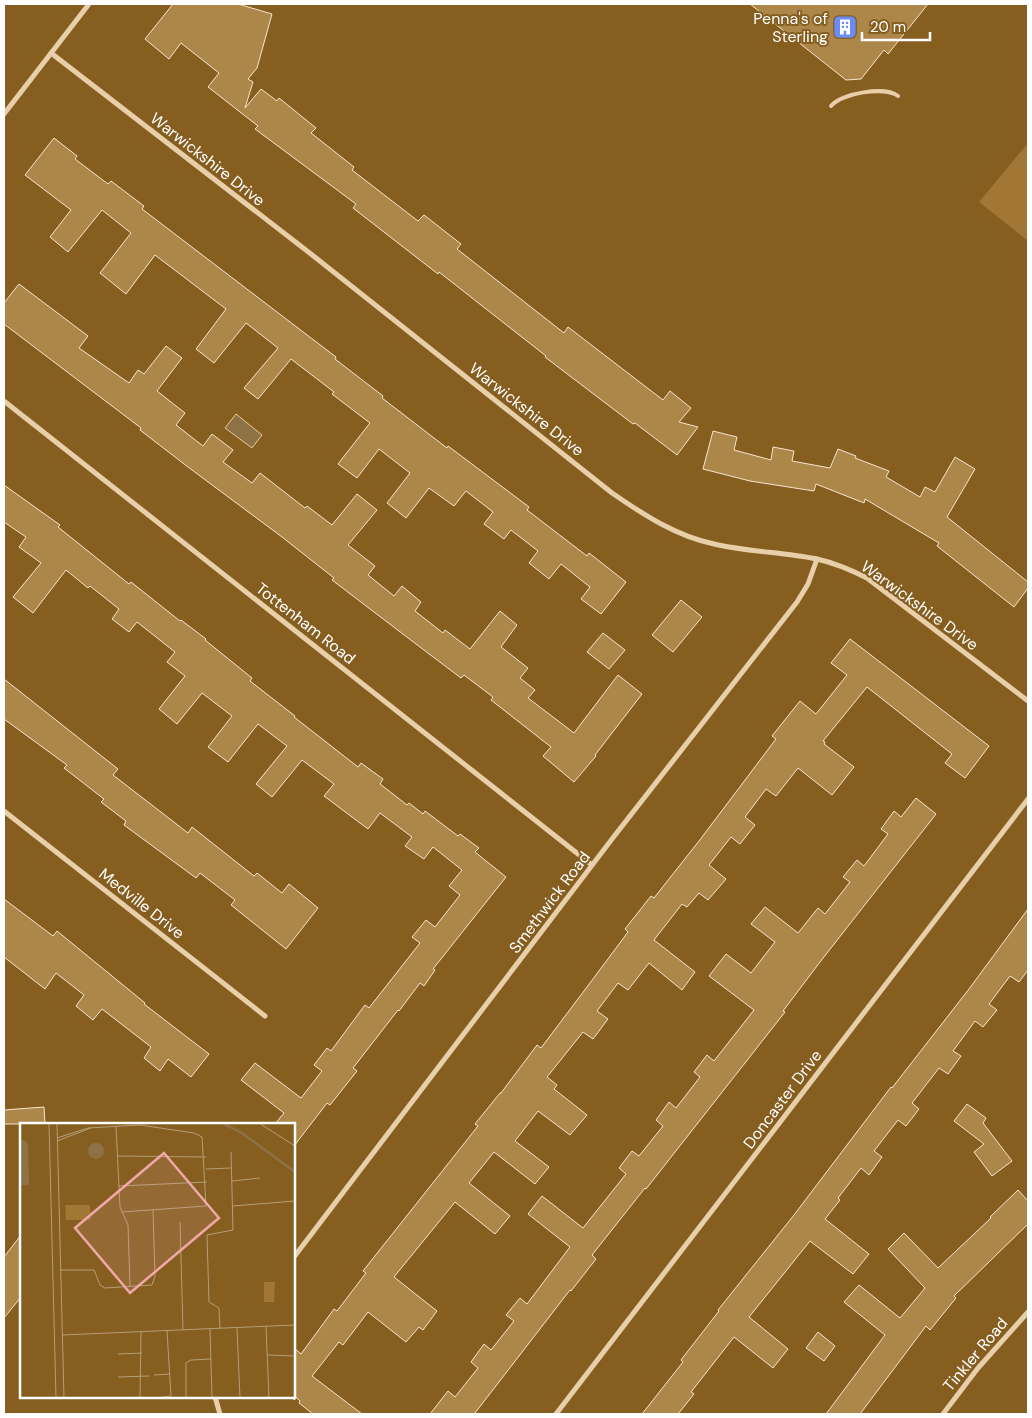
<svg xmlns="http://www.w3.org/2000/svg" width="1032" height="1418" viewBox="0 0 1032 1418" font-family="'DM Sans',sans-serif">
<style>
.green{fill:#a27634}
.water{fill:#8e7246;stroke:#ebca9d}
.building{fill:#ad8649;stroke:#f7e6cd}
.lines{fill:none;stroke-linecap:round;stroke-linejoin:round}
.service{stroke:#e9cfa9;stroke-width:4}
.minor{stroke:#e9cfa9;stroke-width:5}
.labels{text-anchor:middle;stroke-width:4;stroke-linejoin:round;paint-order:stroke}
.poi-label{font-size:16px;fill:#fff;stroke:#855e20;text-anchor:end}
.street-label{font-size:16px;fill:#fff;stroke:#855e20}
.inset-river{fill:none;stroke:#8e7246;stroke-width:2.5}
.inset-road{fill:none;stroke:#b69e79;stroke-width:1}
.view{fill:#efa9a9;fill-opacity:0.15;stroke:#efa9a9;stroke-width:2.5}
.inset-edge{fill:none;stroke:#fff;stroke-width:2.5}
</style>
<rect width="100%" height="100%" fill="#855e20"/>
<polygon class="green" points="1028,143 1028,241 979,202"/>
<polygon class="water" points="236,414 262,435 252,448 225,428"/>
<g class="building">
<polygon points="173,4 238,4 272,14 257,68 248,79 253,82 245,108 261,89 277,101 279,98 316,128 311,133 354,167 352,170 418,221 424,215 461,244 457,249 564,333 568,327 663,400 670,391 691,408 679,422 698,427 677,455 635,423 633,424 545,357 546,356 439,272 438,274 353,208 356,204 255,129 258,126 208,87 219,73 181,43 169,59 145,39"/>
<polygon points="750,4 928,4 888,54 884,50 861,79 846,80"/>
<polygon points="54,138 77,156 75,159 108,184 111,181 144,206 142,209 336,357 335,359 383,396 382,398 447,448 448,446 529,507 527,510 587,556 589,553 626,582 601,614 581,599 590,587 561,564 549,579 529,563 538,551 511,530 504,539 484,524 493,512 466,491 454,506 429,488 406,518 387,503 410,473 379,449 357,478 338,464 370,423 332,394 334,392 291,359 258,399 244,388 278,348 246,323 214,363 196,349 226,309 155,255 126,294 100,273 131,233 102,210 68,252 50,237 71,210 25,175"/>
<polygon points="19,284 88,336 79,348 129,383 138,370 144,374 166,346 182,358 157,391 185,413 176,425 203,446 212,434 233,450 223,462 252,483 260,473 305,508 307,506 332,525 357,494 377,510 348,545 375,566 368,575 394,596 402,586 421,602 415,611 443,633 445,630 470,649 500,611 517,625 501,647 528,668 520,678 535,690 528,698 574,733 618,675 642,694 595,755 596,756 574,782 543,756 551,747 491,700 493,697 464,675 461,678 416,644 332,580 334,578 282,537 188,467 140,430 141,428 4,324 4,303"/>
<polygon points="713,431 737,437 734,450 771,460 773,447 794,451 792,461 830,468 838,449 856,456 855,458 889,471 886,477 920,497 925,487 935,492 955,457 975,469 947,517 1028,582 1028,588 1014,607 937,546 939,543 865,499 864,503 816,484 814,491 750,481 703,469"/>
<polygon points="4,485 60,525 58,527 129,584 131,582 180,621 181,620 206,639 205,640 252,678 250,681 295,716 294,717 358,767 361,763 383,779 380,784 407,805 409,803 423,814 425,811 458,836 460,834 479,848 475,852 506,877 433,969 435,970 424,986 420,983 399,1011 398,1010 353,1068 357,1071 330,1105 327,1103 294,1146 294,1124 275,1124 284,1113 241,1080 255,1063 301,1098 322,1071 314,1065 327,1048 331,1051 365,1005 369,1008 420,943 412,937 426,920 435,927 460,895 449,886 462,870 433,847 424,859 405,846 412,837 380,813 368,829 324,796 334,784 302,760 272,797 256,784 287,746 258,724 228,762 208,747 232,716 202,693 177,724 159,709 185,676 167,662 175,652 137,622 129,632 112,619 119,609 90,586 88,588 66,570 33,613 13,597 41,563 19,547 26,537 4,522"/>
<polygon points="681,600 702,617 673,652 652,635"/>
<polygon points="603,633 625,650 609,669 587,652"/>
<polygon points="850,639 989,746 965,778 945,763 952,754 867,687 823,741 825,742 824,744 854,767 832,795 798,768 776,796 766,789 745,817 755,825 740,844 731,837 709,865 726,879 708,900 699,893 687,907 682,904 654,940 695,972 682,990 649,963 628,990 618,983 597,1011 608,1019 593,1039 583,1032 547,1077 557,1085 554,1089 587,1115 570,1135 538,1111 515,1141 549,1167 535,1184 494,1152 469,1183 510,1216 495,1234 455,1202 394,1277 437,1311 423,1330 419,1327 406,1342 368,1312 343,1345 339,1342 312,1376 362,1414 313,1414 299,1403 300,1401 296,1397 294,1400 294,1348 301,1354 334,1309 337,1311 366,1273 363,1271 478,1126 475,1124 500,1093 501,1093 537,1045 541,1048 587,987 628,932 625,929 651,896 654,898 699,841 776,739 772,736 800,701 816,714 847,675 831,663"/>
<polygon points="4,679 118,769 113,775 188,833 192,827 254,876 257,873 282,893 289,884 318,908 286,949 231,905 235,900 200,873 196,878 124,825 126,821 101,802 104,799 64,768 67,765 4,719"/>
<polygon points="916,798 936,814 820,962 783,1011 785,1012 646,1189 645,1188 592,1255 596,1259 571,1291 570,1290 475,1413 477,1414 430,1414 448,1391 455,1397 478,1368 471,1362 484,1344 491,1350 514,1321 506,1315 520,1298 527,1304 570,1247 528,1214 542,1196 583,1228 626,1174 619,1168 632,1151 639,1156 663,1126 656,1120 669,1102 676,1108 700,1077 694,1072 707,1055 714,1061 754,1010 709,976 726,954 751,973 775,942 751,924 765,907 798,933 818,908 825,914 850,882 843,877 857,860 864,866 888,834 881,829 894,811 901,817"/>
<polygon points="4,899 53,936 57,931 145,1003 144,1004 209,1054 191,1077 168,1059 160,1071 144,1058 151,1047 102,1009 93,1020 76,1006 84,995 56,973 45,989 4,957"/>
<polygon points="1028,909 1028,970 1019,982 1010,976 989,1004 997,1010 983,1027 975,1021 953,1051 961,1056 948,1074 939,1068 912,1103 919,1109 906,1126 898,1120 874,1151 882,1157 869,1175 861,1168 838,1198 840,1200 825,1219 869,1254 853,1274 810,1241 749,1317 788,1349 773,1368 734,1337 691,1392 694,1394 678,1414 642,1414 683,1362 681,1360 719,1311 718,1310 794,1215 891,1087 892,1088 969,989"/>
<polygon points="967,1104 986,1118 983,1123 1012,1161 992,1176 974,1152 984,1144 954,1121"/>
<polygon points="44,1107 45,1124 4,1124 4,1110"/>
<polygon points="1018,1190 1028,1201 1028,1224 954,1296 956,1298 930,1330 926,1326 860,1414 826,1414 885,1335 844,1302 859,1285 900,1318 925,1288 888,1249 904,1233 938,1268 991,1218 990,1217"/>
<polygon points="21,1235 21,1297 4,1318 4,1257"/>
<polygon points="818,1332 835,1346 824,1361 806,1348"/>
</g>
<g class="lines">
<path class="service" d="M831 106C841 93 885 86 898 96"/>
<g class="minor">
<path d="M51 53 311 254 612 493C644 515 676 536 714 544 748 552 783 552 817 559 835 563 851 570 867 578L1028 701"/>
<polyline points="4,114 89,4"/>
<polyline points="4,401 592,865"/>
<polyline points="4,811 265,1016"/>
<polyline points="294,1257 612,839 797,602 808,584 817,559"/>
<polyline points="215,1397 220,1414"/>
<polyline points="556,1414 1028,799"/>
<polyline points="943,1414 978,1368 1028,1312"/>
</g>
</g>
<defs>
<g id="building-square" transform="scale(1.25)"><rect x="-9" y="-9" width="18" height="18" rx="4" fill="#6a8cf7" stroke="#855e20"/><path d="M-4-6H4V6H1V3H-1V6H-4ZM-2.5-4.3h1.7v1.8h-1.7ZM.8-4.3h1.7v1.8H.8ZM-2.5-1h1.7V.8h-1.7ZM.8-1h1.7V.8H.8Z" fill="#fff"/></g>
</defs>
<g fill-rule="evenodd">
<use href="#building-square" x="845" y="27"/>
</g>
<g class="labels">
<g class="poi-label">
<text x="828" y="24">Penna's of<tspan x="828" dy="18">Sterling</tspan></text>
</g>
<g class="street-label">
<text transform="translate(208 159) rotate(38)" y="6">Warwickshire Drive</text>
<text transform="translate(527 409) rotate(38)" y="6">Warwickshire Drive</text>
<text transform="translate(920 605) rotate(36)" y="6">Warwickshire Drive</text>
<text transform="translate(306 623) rotate(38)" y="6">Tottenham Road</text>
<text transform="translate(549 902) rotate(-53)" y="6">Smethwick Road</text>
<text transform="translate(142 903) rotate(38)" y="6">Medville Drive</text>
<text transform="translate(782 1099) rotate(-53)" y="6">Doncaster Drive</text>
<text transform="translate(975 1354) rotate(-50)" y="6">Tinkler Road</text>
</g>
</g>
<g transform="translate(20 1123)">
<rect width="275" height="275" fill="#855e20"/>
<path d="M45 82H70L71 97H46ZM244 159H255L254 179H244Z" fill="#a27634"/>
<path d="M0 16 6 18 8 22 9 62H0ZM68 28a8 8 0 1 1 16 0a8 8 0 1 1-16 0Z" fill="#8e7246"/>
<path class="inset-river" d="M202 0 222 10 275 49"/>
<path class="inset-road" d="M29 0 36 275M37 0 44 275M239 0 275 23M96 3 100 84 108 102 110 164M37 15 68 5 120 2 174 10 182 14 186 83 102 89M37 18 71 5M98 33 186 34M186 46 211 45M212 58 240 55M99 63 187 59M213 83 275 78M160 99 163 207M40 147H74L80 162 85 165 132 162 135 153 133 87M246 204 249 275M217 205 220 275M190 206 192 275M200 206 199 185 189 179 187 112 213 107 211 29M42 212 275 202M98 231 122 230M247 232 275 233M134 252 150 251M98 254 129 253M120 275 121 209M135 275 151 273 147 208M166 275V240L171 237 191 236"/>
<path class="view" d="M144 30 199 95 110 170 55 105Z"/>
<rect width="275" height="275" class="inset-edge"/>
</g>
<rect width="1032" height="1418" fill="none" stroke="#ffffff" stroke-width="10"/>
<path d="M862 32v8h68v-8" fill="none" stroke="#ffffff" stroke-width="2.5"/>
<text x="870" y="32" font-size="15" fill="#ffffff" stroke="#855e20" stroke-width="4" paint-order="stroke">20 m</text>
</svg>
